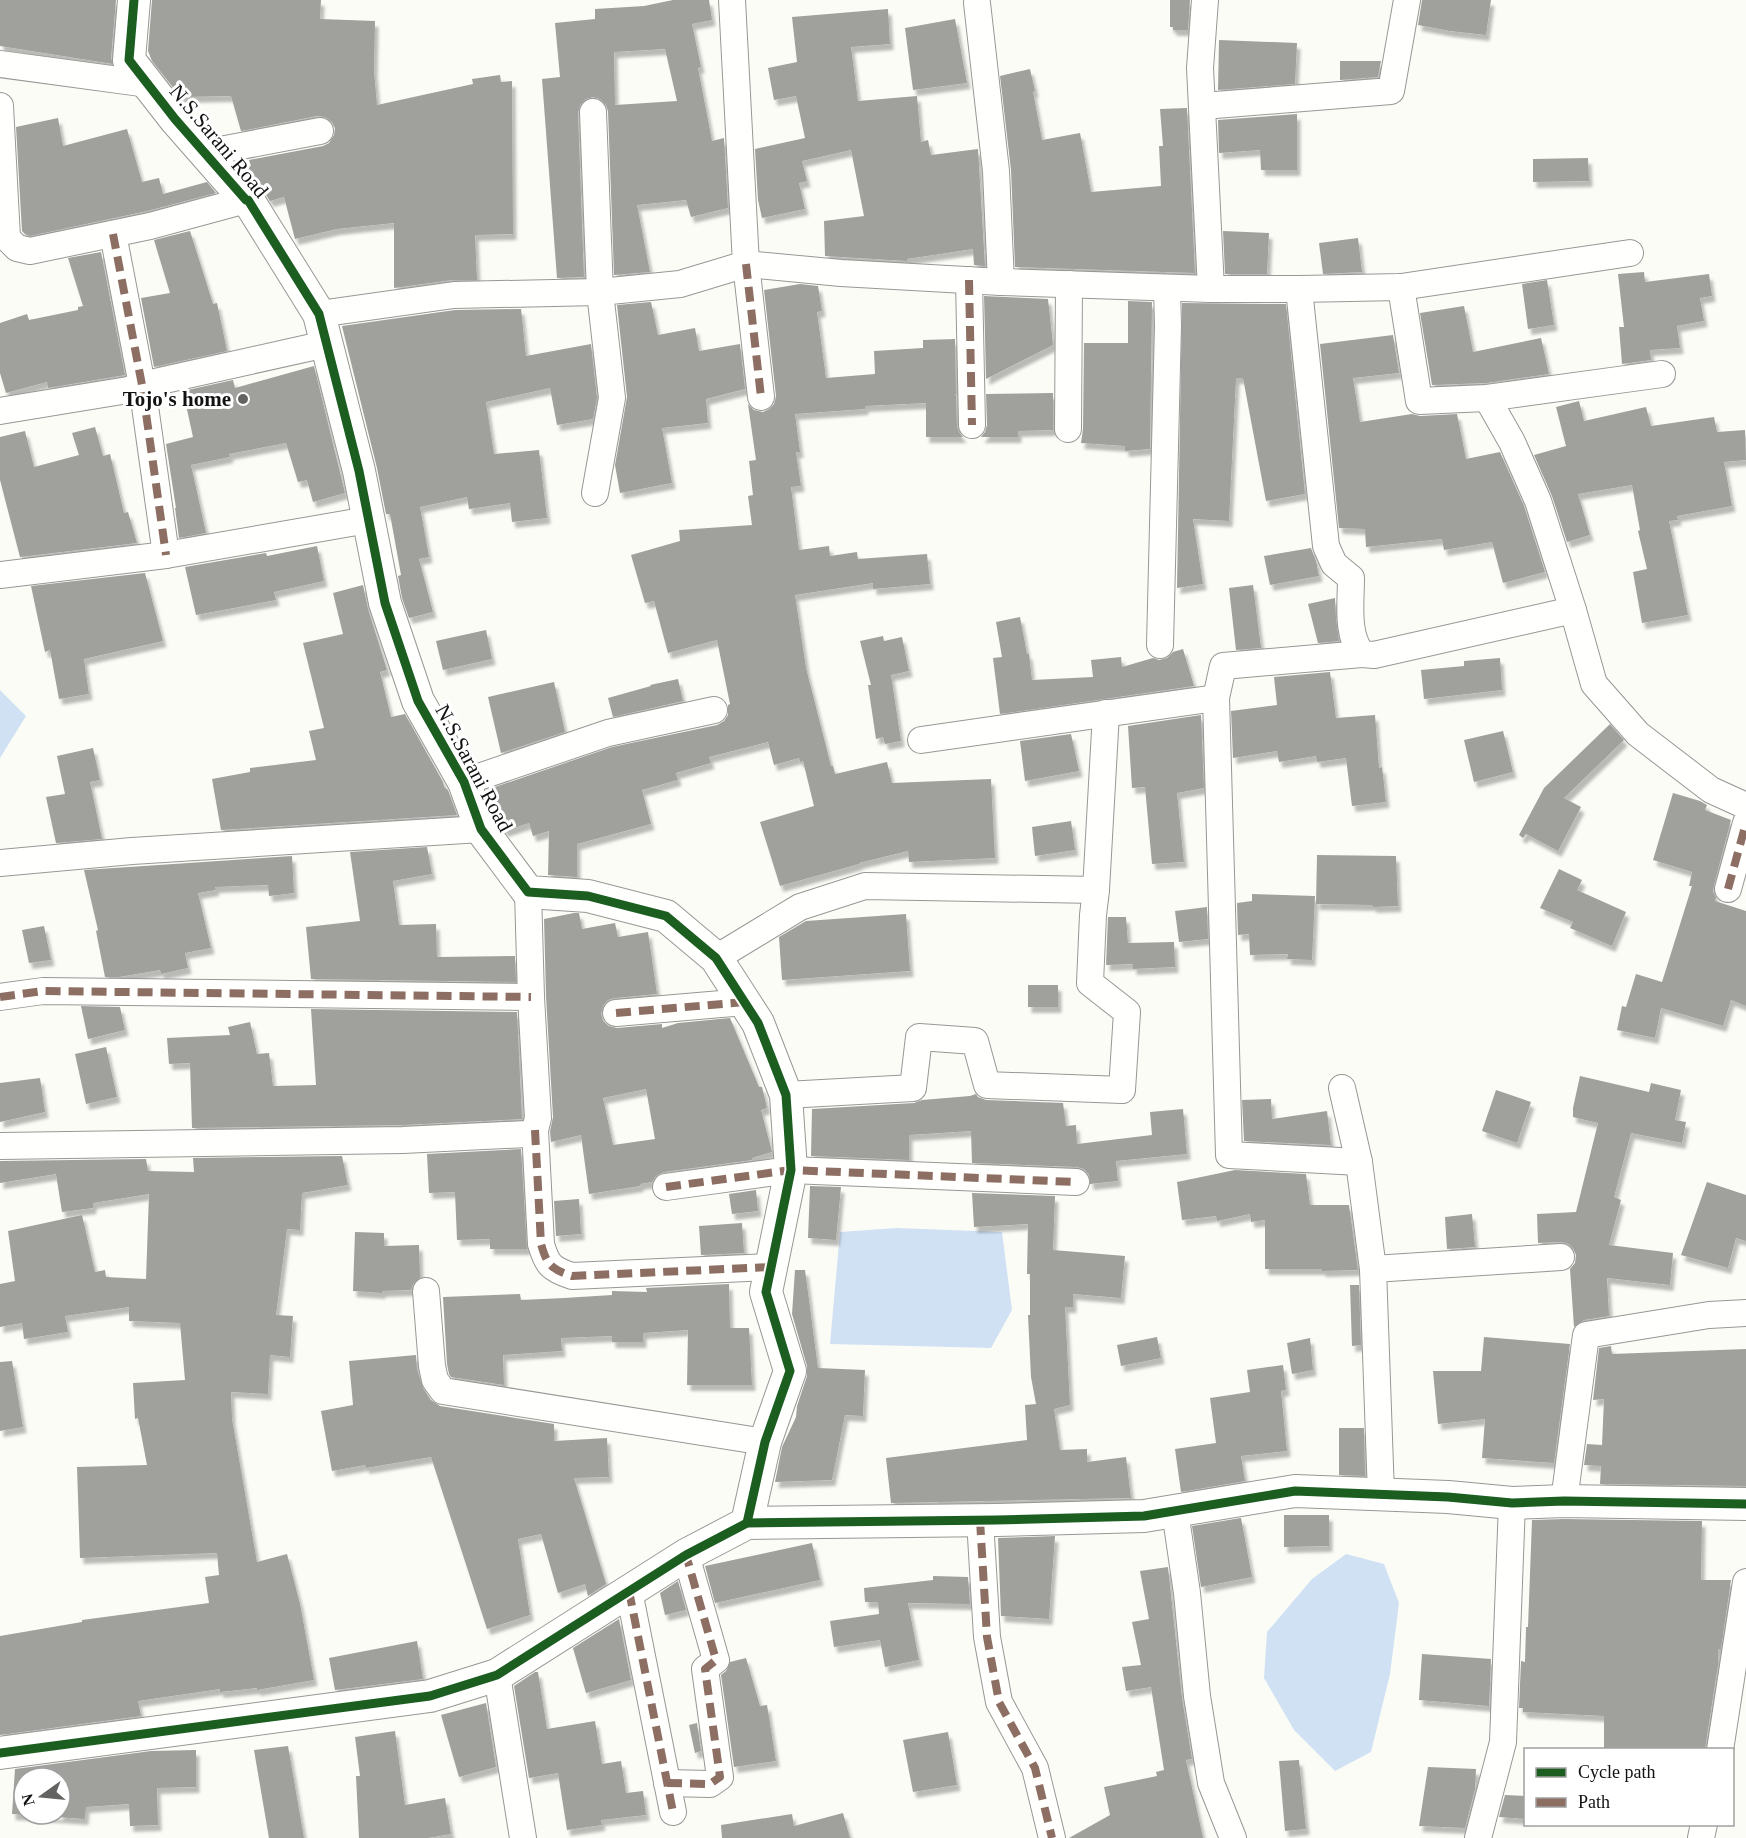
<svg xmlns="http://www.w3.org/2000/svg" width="1746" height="1838" viewBox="0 0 1746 1838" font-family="Georgia,serif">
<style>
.water{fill:#d0e1f4}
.building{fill:#a0a09c;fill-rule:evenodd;filter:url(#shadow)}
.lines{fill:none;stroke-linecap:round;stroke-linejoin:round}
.minor-casing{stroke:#979795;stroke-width:28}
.tertiary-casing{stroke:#979795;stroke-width:34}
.minor{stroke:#fffffe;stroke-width:26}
.tertiary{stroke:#fffffe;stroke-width:32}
.quiet{stroke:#8d6e63;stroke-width:8;stroke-dasharray:15 8;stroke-linecap:butt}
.cycleway-casing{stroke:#fff;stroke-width:13}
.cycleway{stroke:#1b5e20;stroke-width:9}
.poi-dot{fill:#636362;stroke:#fff;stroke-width:2}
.labels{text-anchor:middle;stroke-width:6;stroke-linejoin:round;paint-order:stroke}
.street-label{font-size:21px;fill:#111;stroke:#fff}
.poi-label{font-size:21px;font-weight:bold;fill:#111;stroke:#fff;text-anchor:end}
</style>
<defs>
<filter id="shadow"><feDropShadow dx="3.5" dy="6" stdDeviation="1.5" flood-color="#0004"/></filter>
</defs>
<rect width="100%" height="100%" fill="#fcfcf7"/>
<g class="water">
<polygon points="0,690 26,716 0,758"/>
<polygon points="896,1228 1002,1232 1012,1310 991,1348 830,1344 840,1232"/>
<polygon points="1346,1554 1384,1564 1399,1603 1390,1674 1371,1752 1335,1771 1294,1730 1264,1678 1267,1632 1312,1579"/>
</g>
<g class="building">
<polygon points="0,0 116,0 111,58 113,64 0,46"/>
<polygon points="152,0 321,0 320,19 375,21 374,71 377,105 473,84 472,79 500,75 501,82 512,81 513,234 475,235 477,280 452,280 394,288 394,223 337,229 295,239 284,197 270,201 263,190 245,172 249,171 247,167 251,166 249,160 323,146 329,143 334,135 335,128 332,122 325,117 317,116 241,131 231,96 181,97 152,61 148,51"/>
<path d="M673 0H709L712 20 692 24 701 67 698 68 712 141 724 138 728 208 691 217 686 200 637 205 650 272 614 275 608 111 606 105 600 99 593 97 586 99 580 105 578 113 584 277 557 278 542 79 560 77 555 23 595 19V9L644 6ZM665 49 677 101 615 105 614 52Z"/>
<polygon points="1170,0 1190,0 1188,30 1173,30 1173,27 1170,27"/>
<polygon points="1422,0 1491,0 1486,35 1450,31 1418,25"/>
<polygon points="888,9 890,44 851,47 858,101 917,96 921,142 928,140 931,155 978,149 985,266 974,265 973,249 907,259 907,261 825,256 824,221 864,216 851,150 802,161 807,181 799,183 805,209 762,218 758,200 755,149 805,138 796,96 774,100 768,68 797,62 792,17"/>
<polygon points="955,19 967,83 913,90 905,28"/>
<polygon points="1219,40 1297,43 1295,84 1218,90"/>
<polygon points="1340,61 1381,61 1378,77 1340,80"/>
<polygon points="1030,69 1035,91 1033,92 1042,140 1080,133 1091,192 1161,186 1159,146 1163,146 1160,109 1187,108 1195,273 1015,267 1011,170 1000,76"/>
<polygon points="1297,114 1297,170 1261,170 1260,150 1219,153 1218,120"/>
<polygon points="58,118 63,146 127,129 142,182 159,178 163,194 207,182 216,193 147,211 30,236 25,234 22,231 16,127"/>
<polygon points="1588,158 1589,181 1533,182 1533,159"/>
<polygon points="190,231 213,304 217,303 227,351 154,367 141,298 170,293 154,240"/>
<polygon points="1223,231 1269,233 1267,274 1225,274"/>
<polygon points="1358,238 1362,272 1323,274 1319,243"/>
<polygon points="101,252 125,375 48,388 47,382 6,393 0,373 0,323 27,314 29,320 78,310 78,307 83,306 68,258"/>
<polygon points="1644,272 1645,282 1709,274 1712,296 1700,298 1704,321 1677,326 1680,348 1650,350 1651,360 1622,364 1619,327 1624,327 1618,274"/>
<polygon points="1547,280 1554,325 1528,329 1522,284"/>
<polygon points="800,284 818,286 822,311 817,312 826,378 875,374 874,351 923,348 923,340 955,339 956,394 954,395 956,395 957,426 959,432 963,437 926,437 926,403 865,406 865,409 795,414 800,452 796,452 801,486 791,487 799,550 829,546 830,556 857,552 858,559 927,554 930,584 873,589 873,583 795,595 806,668 831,766 833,766 835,774 887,762 892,783 991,779 995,858 909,862 908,851 859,863 859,864 780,886 760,822 814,806 803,761 800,762 799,758 774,765 768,742 709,757 711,763 676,773 678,780 642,790 651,824 577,844 577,877 548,875 549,831 533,836 529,823 505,831 497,820 486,790 612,747 717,725 724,721 728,715 728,705 730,704 717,640 668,653 654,601 645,603 631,555 680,541 679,530 752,525 748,496 753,495 749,461 756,460 748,404 754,410 763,412 769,409 774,404 776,396 764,290"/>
<polygon points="984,296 1048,299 1053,345 986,379"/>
<polygon points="1128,301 1152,302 1150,449 1125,451 1125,446 1081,443 1083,429 1084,343 1128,343"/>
<polygon points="651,302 658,335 695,328 699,351 740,344 745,389 706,399 708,423 662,428 672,483 620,493 615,465 627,397 617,305"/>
<polygon points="1182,303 1286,304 1305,494 1266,501 1243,378 1236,378 1229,521 1193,519 1203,584 1177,588"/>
<polygon points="1464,306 1473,352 1541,338 1549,374 1486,383 1432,385 1420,313"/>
<polygon points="521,309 526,356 591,344 597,398 593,419 557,425 550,388 486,402 494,454 539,450 547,518 512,522 510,503 469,509 467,497 420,507 429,557 419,559 433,612 409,618 402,598 398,576 401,575 390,514 386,514 377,468 342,326 455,310"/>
<polygon points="1393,335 1399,373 1353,378 1360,422 1412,414 1420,416 1457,414 1466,459 1500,452 1524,506 1545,572 1503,583 1492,542 1444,550 1442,539 1366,547 1365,529 1339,528 1320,344"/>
<polygon points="314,366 345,493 313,502 307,480 298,482 286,443 229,454 230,457 191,465 206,533 179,538 175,508 176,508 166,444 193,437 183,391 233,380 235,388"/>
<polygon points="1053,393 1053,430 1018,431 1018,437 981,437 985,432 987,425 986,394"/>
<polygon points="1579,401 1584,421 1646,407 1651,426 1714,417 1717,432 1745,430 1746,460 1724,462 1732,506 1677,516 1678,520 1669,521 1688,615 1642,623 1633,572 1647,569 1638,531 1640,530 1632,485 1578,494 1590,535 1567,542 1552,496 1534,455 1566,446 1556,407"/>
<polygon points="95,427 103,456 110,454 124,513 128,512 137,543 20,557 0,480 0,437 25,431 34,467 79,455 72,433"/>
<polygon points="317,546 324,581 274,592 276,600 196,615 185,567 266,553 267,556"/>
<polygon points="1311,548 1316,561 1319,576 1270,585 1264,556"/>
<polygon points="145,573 163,641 84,659 89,694 59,699 50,650 45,652 31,586"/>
<polygon points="363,585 368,609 387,670 380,672 391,717 405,714 443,782 444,787 448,790 457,815 221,830 212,779 250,772 250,768 316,760 309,731 324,728 303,643 343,634 333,593"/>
<polygon points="1253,585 1261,648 1236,650 1229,588"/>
<polygon points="1335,598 1336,619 1339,641 1318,643 1308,604"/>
<polygon points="1020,617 1027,654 1029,654 1032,680 1093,677 1091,660 1121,657 1122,667 1153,658 1159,660 1167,658 1173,652 1183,649 1194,686 1000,714 993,658 1002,657 996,622"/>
<polygon points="486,630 492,659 443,670 436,641"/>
<polygon points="883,636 884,641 902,637 909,671 891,675 901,741 885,744 883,737 876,739 868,685 871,685 860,641"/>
<polygon points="1500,658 1502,690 1424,699 1421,670 1464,666 1464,661"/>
<polygon points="1330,672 1336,718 1375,715 1379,768 1382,767 1386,802 1352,806 1346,758 1317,762 1316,756 1279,762 1277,751 1233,758 1231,711 1277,705 1274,677"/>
<polygon points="678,679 683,701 613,717 608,698 651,686 650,685"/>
<polygon points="554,682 565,732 501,753 488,697"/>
<polygon points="1201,715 1204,788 1177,793 1184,862 1152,864 1145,787 1132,788 1128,726"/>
<polygon points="1610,724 1624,740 1564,798 1581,807 1558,851 1526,834 1523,838 1519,835 1544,788"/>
<polygon points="1503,731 1513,772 1474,782 1464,740"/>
<polygon points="1071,734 1079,771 1025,781 1020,741"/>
<polygon points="93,748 100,780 90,782 102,839 56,843 46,797 65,794 57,756"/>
<polygon points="1673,793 1700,801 1707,805 1705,810 1731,820 1714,885 1713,892 1716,897 1715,901 1746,911 1746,1006 1731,1000 1723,1026 1661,1008 1655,1038 1617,1030 1622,1006 1626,1007 1636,974 1662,982 1692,886 1689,886 1692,872 1653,860"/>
<polygon points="1071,821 1075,850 1035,856 1032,827"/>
<polygon points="427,847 432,874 393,881 399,925 436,924 437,957 515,956 516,982 311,979 306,927 360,921 350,852"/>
<polygon points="1317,855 1396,856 1398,906 1373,907 1373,905 1316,904"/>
<polygon points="292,856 294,893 269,896 268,885 215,887 216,890 198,893 211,948 185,953 188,968 161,974 160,970 119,977 105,977 96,931 98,930 84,870"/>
<polygon points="1559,869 1582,880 1577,890 1626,912 1612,946 1570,928 1573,922 1540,908"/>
<polygon points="1252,894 1315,896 1312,960 1287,959 1288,954 1250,955 1249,934 1238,935 1237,903 1252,901"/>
<polygon points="1207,907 1208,939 1179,942 1175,911"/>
<path d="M574 913H579L582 929 615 923 618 937 648 932 657 994 615 998 608 1000 603 1006 601 1014 603 1021 609 1026 617 1028 662 1024V1028L678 1023 730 1018 759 1087H762L767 1108 761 1110 772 1152 752 1158V1160L664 1172 656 1176 652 1182 640 1184V1186L589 1194 581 1135 551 1142 550 1131 553 1117 546 996 544 919ZM646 1089 655 1139 613 1145 603 1098Z"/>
<polygon points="906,914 910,971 782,980 779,937 806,921"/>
<polygon points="1108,917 1126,917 1128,943 1174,942 1175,967 1133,969 1133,964 1106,965"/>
<polygon points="44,926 51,960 29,963 22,930"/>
<rect x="1028" y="985" width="30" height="22"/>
<polygon points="81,1006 120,1007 125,1030 88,1039"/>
<polygon points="311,1009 517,1012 522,1119 403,1125 192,1128 190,1063 169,1064 167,1038 230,1035 228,1027 250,1022 257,1054 269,1053 273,1086 316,1085"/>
<polygon points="106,1047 117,1097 86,1104 75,1054"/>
<polygon points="1580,1076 1649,1092 1651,1083 1681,1090 1675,1120 1686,1122 1682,1143 1631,1133 1614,1197 1621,1200 1609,1245 1673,1253 1670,1285 1607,1278 1609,1316 1584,1320 1574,1327 1570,1269 1575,1263 1576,1255 1573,1248 1567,1243 1560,1242 1538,1243 1537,1214 1576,1212 1598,1123 1573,1117 1573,1108"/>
<polygon points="40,1078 45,1112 0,1122 0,1083"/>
<polygon points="1496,1090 1531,1102 1517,1143 1482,1131"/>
<polygon points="976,1094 978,1097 986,1100 1063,1103 1066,1126 1076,1125 1077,1144 1152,1135 1150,1112 1183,1109 1187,1154 1116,1161 1118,1181 1090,1184 1089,1175 1084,1169 1077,1167 972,1163 971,1131 909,1135 909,1160 811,1156 812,1109 914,1103 922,1100 970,1096"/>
<polygon points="1271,1099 1272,1119 1327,1111 1331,1145 1244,1141 1242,1100"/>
<polygon points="521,1149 527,1249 490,1249 490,1239 457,1240 455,1192 429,1193 427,1154"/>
<polygon points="342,1156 348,1185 302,1193 300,1230 287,1229 276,1315 293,1316 290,1357 270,1355 268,1394 231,1392 232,1419 257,1562 287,1554 300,1604 314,1680 257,1690 257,1688 220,1692 220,1689 138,1701 141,1716 0,1735 0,1636 82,1622 82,1620 209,1603 205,1577 219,1575 217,1553 80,1558 77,1467 147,1465 138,1418 135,1419 133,1383 185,1380 180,1323 129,1321 129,1307 65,1316 68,1332 24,1339 22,1323 0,1327 0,1284 15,1281 8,1231 82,1215 95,1272 105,1270 106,1277 146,1279 149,1194 93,1203 93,1208 62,1212 56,1174 0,1183 0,1161 146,1159 148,1171 194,1172 193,1158"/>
<polygon points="1235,1170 1306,1174 1310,1205 1349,1205 1358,1270 1322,1271 1322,1269 1265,1269 1265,1220 1251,1222 1250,1214 1217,1221 1216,1216 1182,1220 1177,1182"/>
<polygon points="1707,1182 1746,1195 1746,1241 1736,1238 1728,1268 1681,1255"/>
<polygon points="810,1186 841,1187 836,1240 808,1238"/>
<polygon points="756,1190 758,1211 732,1214 729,1194"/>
<polygon points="972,1193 1055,1196 1053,1250 1125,1256 1121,1298 1073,1294 1073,1307 1065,1307 1070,1405 1054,1409 1060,1450 1087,1449 1087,1462 1126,1457 1131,1498 891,1503 886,1458 1027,1440 1025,1405 1036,1404 1031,1377 1028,1315 1030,1315 1030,1274 1027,1274 1028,1224 974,1227"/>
<polygon points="579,1199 581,1234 556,1236 554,1201"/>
<polygon points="1472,1214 1475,1247 1447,1249 1445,1217"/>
<polygon points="742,1223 744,1253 701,1255 699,1226"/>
<polygon points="355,1232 384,1233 384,1246 419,1245 420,1278 413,1284 411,1290 382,1291 382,1293 353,1291"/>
<polygon points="795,1270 805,1270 818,1368 865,1370 863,1416 845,1415 832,1480 775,1482 782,1447 796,1417 797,1406 807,1376 807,1366 792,1314"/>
<polygon points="729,1284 730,1328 749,1328 752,1385 687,1385 688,1330 643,1333 643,1342 612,1342 612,1336 561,1338 562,1351 503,1355 504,1385 451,1377 449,1374 447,1364 443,1297 520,1294 521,1300 564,1298 612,1295 612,1291 647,1292 646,1288"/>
<polygon points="1350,1285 1359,1285 1361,1345 1352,1346"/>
<polygon points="1157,1337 1161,1358 1121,1366 1117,1345"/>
<polygon points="1484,1337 1570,1344 1554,1463 1482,1458 1485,1419 1438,1424 1433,1371 1481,1371"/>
<polygon points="1310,1338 1313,1370 1292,1374 1287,1343"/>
<polygon points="1611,1346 1612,1354 1746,1349 1746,1486 1600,1484 1601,1466 1584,1465 1587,1444 1602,1445 1604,1399 1593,1400 1599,1348"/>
<polygon points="416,1355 417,1369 423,1388 431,1400 440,1406 554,1424 554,1441 607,1438 609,1477 574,1478 606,1584 588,1596 585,1584 558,1593 541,1534 518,1539 530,1615 487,1629 431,1457 366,1468 365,1465 332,1471 321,1411 353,1405 349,1361"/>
<polygon points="12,1361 23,1427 0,1431 0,1362"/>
<polygon points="1283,1365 1286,1390 1281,1391 1287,1451 1241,1456 1245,1481 1181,1492 1175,1449 1216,1443 1210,1398 1250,1392 1247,1370"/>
<polygon points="1339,1428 1364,1428 1365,1476 1339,1475"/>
<polygon points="1284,1515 1329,1515 1329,1546 1284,1547"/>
<polygon points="1241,1518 1252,1577 1201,1587 1192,1526"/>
<polygon points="1564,1519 1702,1521 1701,1580 1731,1580 1721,1649 1718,1649 1718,1665 1705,1749 1604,1749 1604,1716 1523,1712 1523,1708 1519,1708 1521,1661 1525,1662 1526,1627 1528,1627 1532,1520"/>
<polygon points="1055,1536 1049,1619 1001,1616 998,1538"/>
<polygon points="812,1543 820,1580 715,1603 705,1566"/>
<polygon points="1168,1567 1182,1698 1192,1759 1186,1760 1203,1838 1069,1838 1110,1815 1104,1787 1157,1776 1156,1772 1164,1770 1151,1687 1126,1691 1122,1667 1141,1665 1132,1622 1149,1619 1140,1571"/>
<polygon points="933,1576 968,1577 970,1604 908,1603 919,1660 885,1667 880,1640 834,1647 830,1621 879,1614 878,1602 865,1602 864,1588 933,1580"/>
<polygon points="678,1581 686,1610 665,1615 660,1593"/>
<polygon points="619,1619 631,1680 586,1693 573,1648"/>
<polygon points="417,1641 423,1679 335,1690 329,1658"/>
<polygon points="1422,1654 1491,1659 1489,1706 1419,1700"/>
<polygon points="746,1658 760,1706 767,1705 776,1761 734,1767 721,1675 726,1671 730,1662"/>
<polygon points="535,1672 538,1672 547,1729 595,1721 602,1764 621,1761 626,1793 643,1791 646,1815 601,1820 602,1825 567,1830 558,1773 529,1778 514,1686"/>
<polygon points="486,1703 496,1767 459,1777 441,1715"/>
<polygon points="697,1723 701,1751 695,1753 689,1725"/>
<polygon points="395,1731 405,1805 445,1798 451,1834 428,1838 359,1838 356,1776 360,1776 355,1737"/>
<polygon points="948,1732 957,1785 913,1792 903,1740"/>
<polygon points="288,1746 304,1838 269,1838 254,1750"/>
<path d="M196 1750V1787L157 1788 158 1825 130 1826 129 1804 86 1807 85 1819 12 1814 15 1769 151 1751ZM24 1778H60V1814H24Z"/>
<polygon points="1299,1760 1306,1829 1285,1831 1279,1761"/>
<polygon points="1428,1767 1476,1769 1475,1789 1465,1828 1419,1826"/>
<polygon points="1505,1795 1526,1796 1526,1819 1499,1817"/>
<polygon points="843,1813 850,1838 722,1838 721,1825 792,1814 794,1826"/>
</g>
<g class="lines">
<g class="minor-casing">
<g id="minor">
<polyline points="732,0 746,264 761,397"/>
<polyline points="1205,0 1200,68 1211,289"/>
<polyline points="977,3 996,171 1001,282"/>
<polyline points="0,64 148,84"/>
<polyline points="0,106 7,238 17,248 30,251 150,226 246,200"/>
<polyline points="1203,106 1391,91 1407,0"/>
<polyline points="593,112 600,292 612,398 595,493"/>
<polyline points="204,153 320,131"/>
<polyline points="113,234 142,385 166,555"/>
<polyline points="969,280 972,425"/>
<polyline points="1401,287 1419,401 1487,398 1662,374"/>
<path d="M1299 289 1326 546 1334 564 1351 578C1351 602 1346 635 1362 654L1374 655 1573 610"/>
<polyline points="319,314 454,295 600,292 680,284 746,264 841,273 1001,282 1211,289 1299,289 1401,287 1630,253"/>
<polyline points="1487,398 1512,442 1538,501 1573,610 1594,684 1638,734 1711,790 1746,806"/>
<polyline points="0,411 128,390 142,385 326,344"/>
<polyline points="1068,429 1069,284"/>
<polyline points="0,575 166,555 368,520"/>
<polyline points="1160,645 1168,326 1167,288"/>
<polyline points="921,740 1216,698"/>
<polyline points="464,782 608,733 714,710"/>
<polyline points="0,863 132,851 481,829"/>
<polyline points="1728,889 1746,823"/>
<polyline points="716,958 800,907 865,886 1096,890 1106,713"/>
<polyline points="0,997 43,991 531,997"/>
<polyline points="616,1013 745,1002"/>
<polyline points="1342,1088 1359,1162 1373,1269"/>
<polyline points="786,1095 913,1088 919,1037 975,1041 987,1085 1122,1090 1127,1012 1090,983 1093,915 1096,890"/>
<path d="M535 1130 541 1244C547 1265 551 1269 572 1276L771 1267"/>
<polyline points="0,1146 403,1140 527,1134 535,1130 538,1118 531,997 528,892"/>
<polyline points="1359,1162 1229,1155 1216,698 1223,666 1362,654"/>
<polyline points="666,1187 791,1170 1076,1182"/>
<polyline points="426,1291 432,1366 435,1380 443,1391 765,1442"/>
<polyline points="1381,1494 1373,1269 1561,1257"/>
<polyline points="1564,1501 1586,1335 1709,1315 1746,1313"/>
<polyline points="1175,1511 1187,1593 1197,1696 1211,1783 1233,1838"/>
<polyline points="980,1520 987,1637 999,1702 1035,1768 1052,1838"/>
<polyline points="629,1591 673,1812"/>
<polyline points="497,1675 523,1838"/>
<polyline points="1720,1750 1746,1582"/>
<polyline points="667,1783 710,1784 720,1777 705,1669 716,1660 686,1555"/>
<polyline points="1478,1838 1503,1742 1512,1503"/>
<polyline points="1701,1838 1704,1824"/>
</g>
</g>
<g class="tertiary-casing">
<g id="tertiary">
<polyline points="134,0 129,60 175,119 246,200 248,200 319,314 359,471 385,603 418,701 464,782 481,829 528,892 588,896 666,916 716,958 758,1023 786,1095 791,1170 766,1292 790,1371 765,1442 747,1523"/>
<polyline points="0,1753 430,1696 497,1675 686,1555 747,1523 996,1520 1144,1516 1295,1491 1448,1497 1512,1503 1564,1501 1746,1504"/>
</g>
</g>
<use href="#minor" class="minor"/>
<use href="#tertiary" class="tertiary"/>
<g class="quiet">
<polyline points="113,234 142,385 166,555"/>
<polyline points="746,264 761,397"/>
<polyline points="969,280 972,425"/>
<polyline points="1728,889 1746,823"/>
<polyline points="0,997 43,991 531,997"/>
<polyline points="616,1013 745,1002"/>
<path d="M535 1130 541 1244C547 1265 551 1269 572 1276L771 1267"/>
<polyline points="666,1187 791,1170 1076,1182"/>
<polyline points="980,1520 987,1637 999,1702 1035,1768 1052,1838"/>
<polyline points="629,1591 673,1812"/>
<polyline points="667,1783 710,1784 720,1777 705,1669 716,1660 686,1555"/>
</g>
<g class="cycleway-casing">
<g id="cycleway">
<polyline points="134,0 129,60 175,119 246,200 248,200 319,314 359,471 385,603 418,701 464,782 481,829 528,892 588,896 666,916 716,958 758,1023 786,1095 791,1170 766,1292 790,1371 765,1442 747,1523"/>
<polyline points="0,1753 430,1696 497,1675 686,1555 747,1523 996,1520 1144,1516 1295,1491 1448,1497 1512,1503 1564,1501 1746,1504"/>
</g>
</g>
<use href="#cycleway" class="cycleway"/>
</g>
<circle class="poi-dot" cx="243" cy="399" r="6"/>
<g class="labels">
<g class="street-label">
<text transform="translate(219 141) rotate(50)" y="7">N.S.Sarani Road</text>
<text transform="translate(474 768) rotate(62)" y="7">N.S.Sarani Road</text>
</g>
<g class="poi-label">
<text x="231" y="406">Tojo's home</text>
</g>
</g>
<rect x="1524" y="1748" width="210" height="78" fill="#ffffff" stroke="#a0a0a0" stroke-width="1.5"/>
<rect x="1536" y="1768" width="30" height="9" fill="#1b5e20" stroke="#a0a0a0" stroke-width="1.5"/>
<text x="1578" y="1778" font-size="18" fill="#111111">Cycle path</text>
<rect x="1536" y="1798" width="30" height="9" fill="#8d6e63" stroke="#a0a0a0" stroke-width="1.5"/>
<text x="1578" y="1808" font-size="18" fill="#111111">Path</text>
<g transform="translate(42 1796) rotate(255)"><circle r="28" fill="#ffffff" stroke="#a0a0a0" stroke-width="1.5"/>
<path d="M0-4.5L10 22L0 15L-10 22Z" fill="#636362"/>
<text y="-9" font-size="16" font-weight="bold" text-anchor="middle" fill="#111111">N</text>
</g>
</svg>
